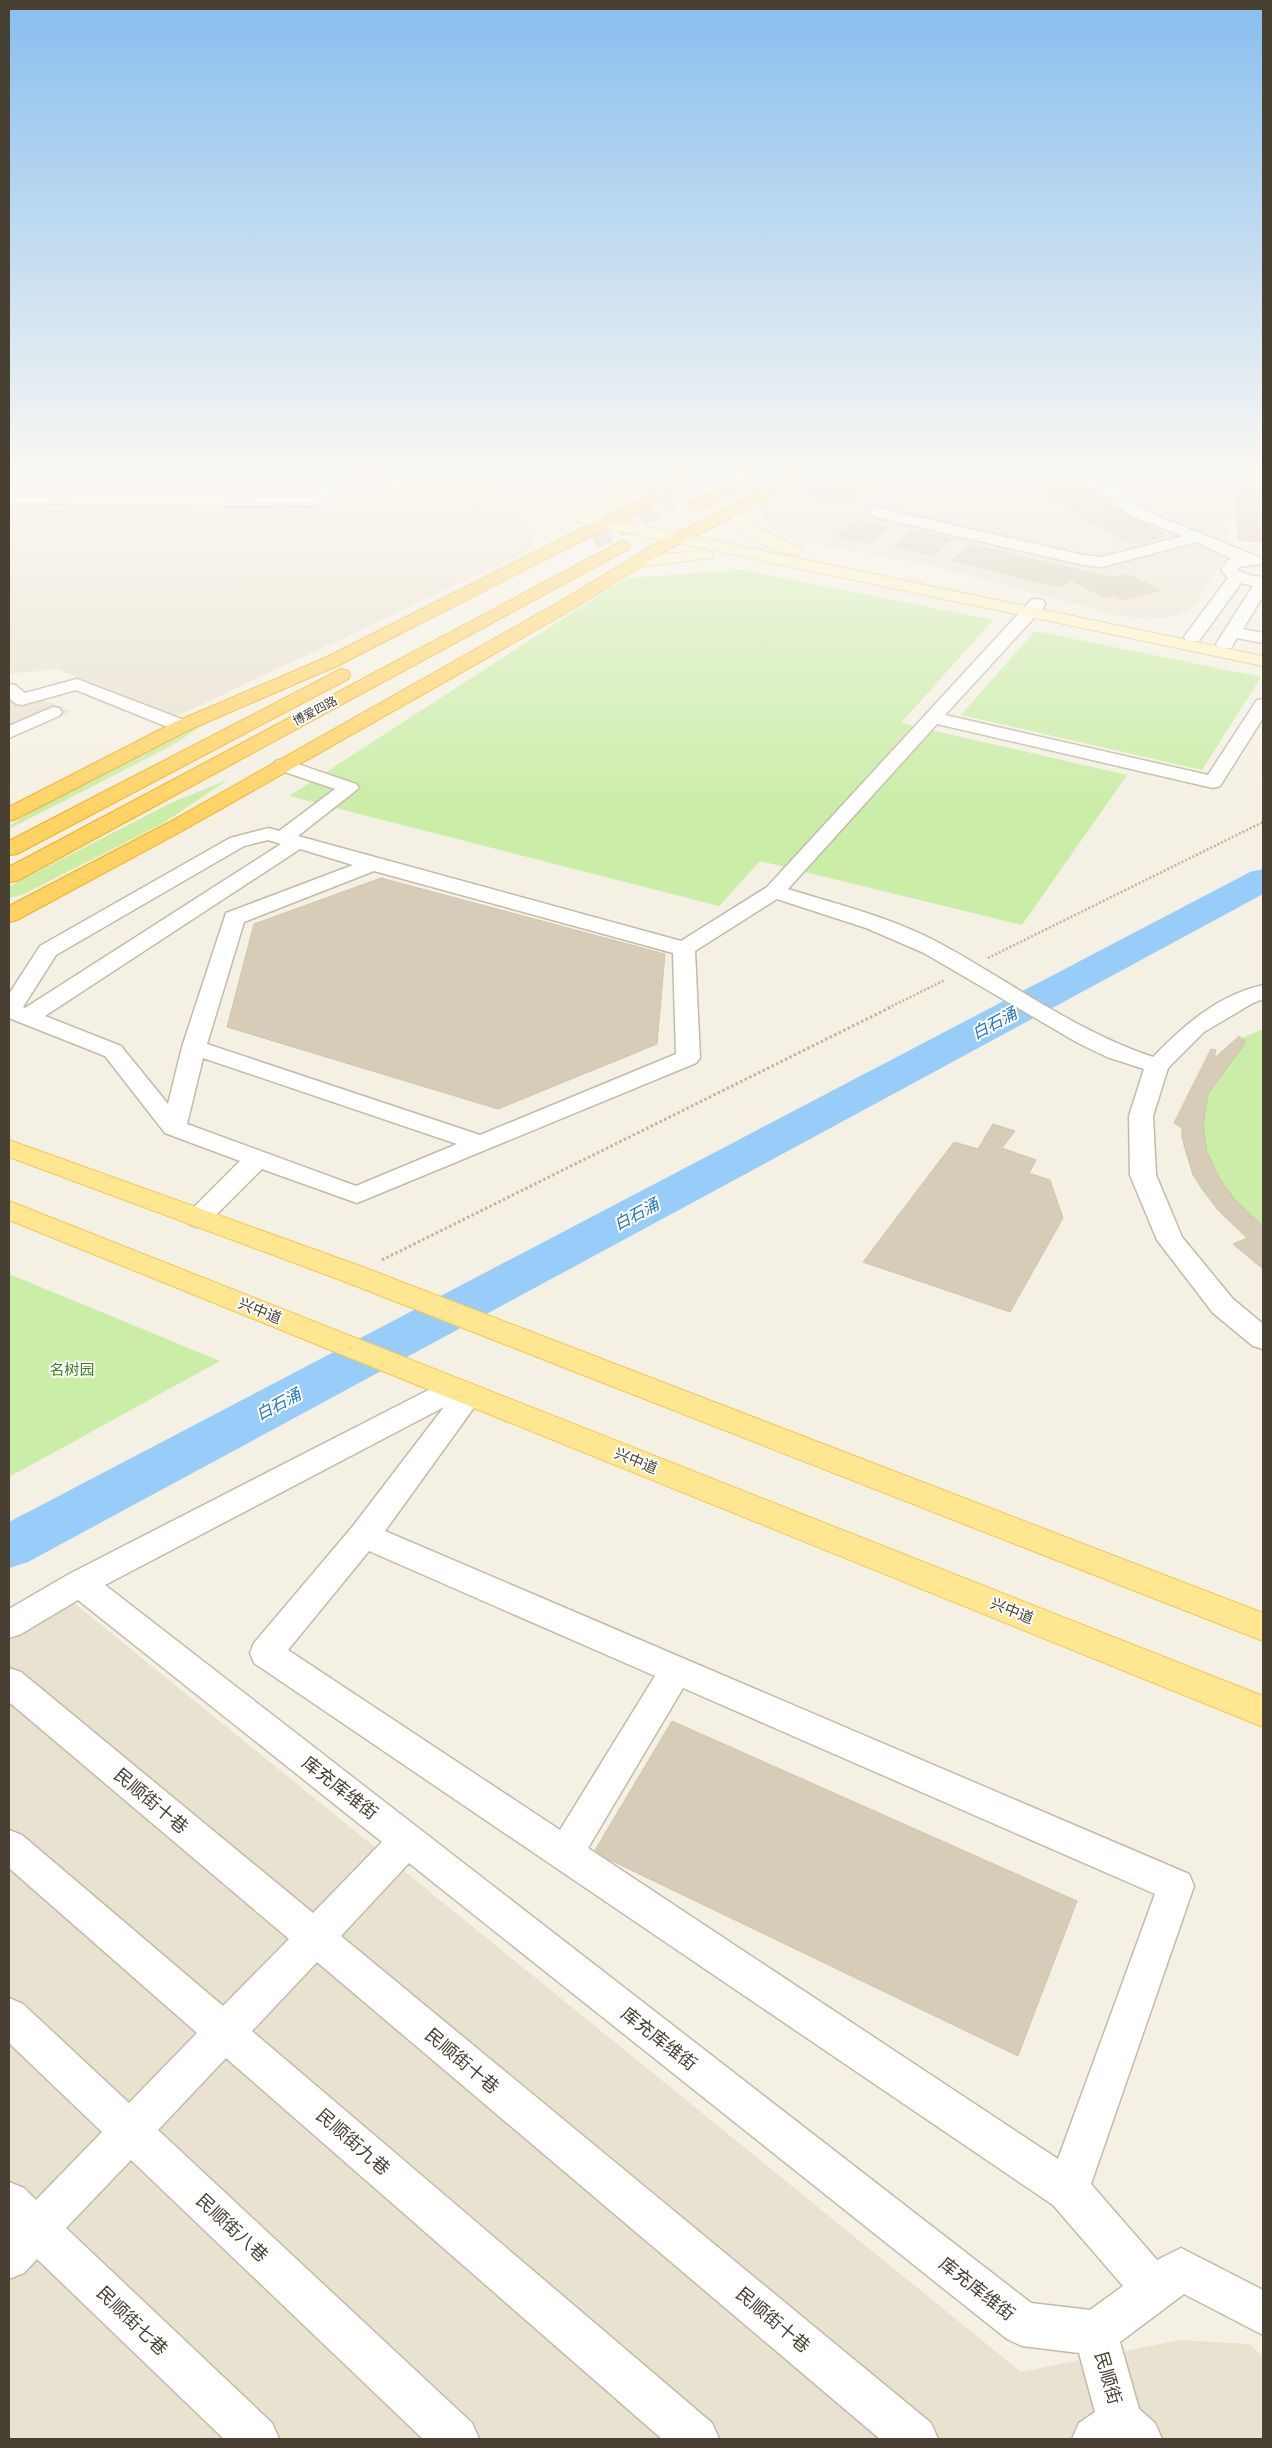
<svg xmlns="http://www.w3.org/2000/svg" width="1272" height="2448" viewBox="0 0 1272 2448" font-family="Arial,'Noto Sans SC',sans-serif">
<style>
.residential{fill:#e9e2d1}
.green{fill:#caeda7}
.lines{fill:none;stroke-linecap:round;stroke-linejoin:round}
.river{fill:#98ccf9;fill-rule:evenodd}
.building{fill:#d7ccb8;stroke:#d2c5aa}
.highway-tunnel{stroke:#d1cdc0;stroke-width:17;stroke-dasharray:17 9;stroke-linecap:butt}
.street-casing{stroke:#c3bba8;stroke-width:3}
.secondary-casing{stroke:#d9c98d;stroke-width:2}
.primary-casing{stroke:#f1ca54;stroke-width:2}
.highway-casing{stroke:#efaf22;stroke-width:2}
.path-far1{stroke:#c4b695;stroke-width:2.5;stroke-dasharray:2 2;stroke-linecap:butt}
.path{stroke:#c4b695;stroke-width:3;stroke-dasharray:2.5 2.5;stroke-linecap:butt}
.street{fill:#fff;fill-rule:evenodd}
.secondary{fill:#fff4c2;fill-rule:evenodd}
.primary{fill:#ffe691;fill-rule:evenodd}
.highway{fill:#ffd363;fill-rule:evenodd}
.labels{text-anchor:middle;stroke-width:4;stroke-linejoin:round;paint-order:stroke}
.far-street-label{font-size:12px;fill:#474033;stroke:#fff}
.street-label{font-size:15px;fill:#474033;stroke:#fff}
.park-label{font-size:15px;fill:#3f7f20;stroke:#fff}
.water-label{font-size:16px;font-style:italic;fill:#2073bf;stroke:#fff}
.near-street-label{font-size:18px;fill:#474033;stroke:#fff}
</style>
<rect width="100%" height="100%" fill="#f4f0e3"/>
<g class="residential">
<polygon points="9,472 324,476 452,499 515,514 538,530 524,553 177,716 57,669 9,674"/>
<polygon points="801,472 1263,472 1263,511 1228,516 1224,523 1228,539 1224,560 1191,609 1178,616 1151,619 1119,616 934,566 799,541 775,530 764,518 761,506 765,492"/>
<polygon points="9,699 17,705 43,700 72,711 9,739"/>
<polygon points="74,1603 1021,2372 1180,2340 1249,2344 1263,2356 1263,2439 9,2439 9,1641"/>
</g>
<g class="green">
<polygon points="743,570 993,620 901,723 1127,775 1022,925 760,861 719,906 289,796 626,578"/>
<polygon points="1035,631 1261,677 1202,770 961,715"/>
<polygon points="221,712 175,744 9,829 9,826 47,802"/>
<polygon points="229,779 162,824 22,895 9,898 9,887 25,878 171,803"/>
<path d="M1263 1030V1269L1233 1244 1247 1238C1229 1220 1202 1197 1193 1174 1189 1163 1183 1148 1182 1137 1176 1087 1217 1043 1263 1030Z"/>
<polygon points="9,1274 220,1361 9,1477"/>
</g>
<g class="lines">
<polygon class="river" points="1263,869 1263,894 28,1562 9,1568 9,1522 1250,872"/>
</g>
<g class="building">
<polygon points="850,472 903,472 861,492 865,493 839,505 805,493"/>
<polygon points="1075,472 1079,475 1094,496 1129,517 1165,533 1161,534 1165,536 1132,544 1070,510 1074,509 1046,494 1034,476 1038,476 1036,473"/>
<polygon points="1263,489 1263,542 1238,540 1236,491"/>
<polygon points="854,521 888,527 870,543 836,537"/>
<polygon points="911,531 952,539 934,555 894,547"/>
<polygon points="972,545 1113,578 1127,574 1160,590 1124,600 1114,595 1106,598 1071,580 1063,586 1053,584 1051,586 951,560"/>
<polygon points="381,878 665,954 657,1044 498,1109 227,1027 254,924"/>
<polygon points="1239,1036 1246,1042 1208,1094 1203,1125 1207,1152 1220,1179 1234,1199 1263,1226 1263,1269 1233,1244 1247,1238 1217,1209 1193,1175 1182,1137 1182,1128 1174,1123 1211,1049 1216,1050 1214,1059"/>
<polygon points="993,1124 1015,1131 1002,1148 1036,1160 1029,1173 1050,1180 1063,1218 1010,1312 863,1262 954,1142 978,1149"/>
<polygon points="672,1721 1077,1901 1018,2056 608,1859 595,1850"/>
</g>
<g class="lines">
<polyline class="highway-tunnel" points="594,541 672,502"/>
<g class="street-casing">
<g id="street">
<polygon points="334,472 350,472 319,505 314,506 9,503 9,495 310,497"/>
<polygon points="1080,472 1094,472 1140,509 1261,558 1263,561 1261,564 1239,567 1237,570 1248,575 1263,577 1263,596 1243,629 1263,633 1263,643 1237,638 1231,648 1219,648 1216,644 1253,586 1241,583 1199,641 1187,641 1184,637 1228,578 1221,570 1227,560 1232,559 1196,542 1102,567 1083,565 875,517 867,512 875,507 1083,555 1102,557 1183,536 1130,515 1082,479"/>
<path d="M1037 599 1043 600 1045 604 1043 608 945 715 1208 775 1257 700 1263 699V718L1220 786 1213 788 937 724 788 889C839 905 894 918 941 944 1011 982 1077 1032 1153 1057 1184 1025 1218 995 1263 985V999L1253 1003 1204 1032 1168 1068 1153 1116 1156 1175 1182 1237 1233 1299 1263 1324V1349L1253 1346 1213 1313 1157 1240 1130 1175 1129 1116 1144 1069 1107 1057 1078 1043 924 953 866 928 777 899 695 951 700 1058 696 1063 357 1203 262 1169 207 1224 198 1227 189 1224 185 1218 189 1212 240 1161 165 1133 105 1056 9 1018V994L40 946 230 838 269 828 279 831 335 789 276 769 273 765 276 761 283 759 356 784 359 788 298 836 681 941 767 887 1031 600ZM268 840 281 844 25 1008 23 1007 56 955 244 846ZM300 849 353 865 226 913 182 1047 168 1104 121 1046 45 1016ZM374 871 673 953 676 1054 480 1135 207 1044 244 922ZM203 1058 457 1144 356 1186 187 1124Z"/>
<polygon points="77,679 189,722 191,726 189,730 175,730 76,690 22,705 16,704 9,698 9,684 15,685 25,693"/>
<polygon points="53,707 59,708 62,712 59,716 9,738 9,726"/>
<path d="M454 1379 464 1382 466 1385 479 1388 483 1395 385 1531 1189 1874 1194 1886 1091 2184 1157 2260 1181 2248 1263 2290V2335L1184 2294 1120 2342 1139 2409 1155 2423 1162 2439H1072L1079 2423 1095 2412 1079 2353 1022 2346 1007 2339 409 1863 341 1936 931 2423 938 2439H880L317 1962 252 2031 712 2423 719 2439H662L226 2058 158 2130 472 2423 479 2439H423L131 2160 66 2228 272 2423 279 2439H224L37 2259 24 2273 9 2279V2182L24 2188 36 2200 102 2132 9 2043V1998L23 2004 129 2103 197 2033 9 1868V1830L22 1835 223 2006 289 1939 9 1702V1668L21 1672 313 1913 382 1842 78 1600 21 1634 9 1638V1609L69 1574 444 1382ZM444 1407 353 1526 254 1643 250 1653 254 1663 1053 2205 1123 2286 1090 2310 1031 2303 105 1585ZM369 1551 655 1676 560 1830 288 1650ZM683 1688 1155 1894 1058 2159 588 1848Z"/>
</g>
</g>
<g class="secondary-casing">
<g id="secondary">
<polygon points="340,472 374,472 507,497 1263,656 1263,666 507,507 347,477"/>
<path d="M647 494 653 496 655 499 653 502C639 506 565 512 558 502L566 497Z"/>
<path d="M735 505 741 507 744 516 755 526 800 548 802 551 800 554C780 559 732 530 727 510Z"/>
<polygon points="705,550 711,552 713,555 711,558 637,567 631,566 629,562 631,558 637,557"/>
</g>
</g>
<g class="primary-casing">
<g id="primary">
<polygon points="9,1140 363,1267 1263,1613 1263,1641 343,1281 9,1157"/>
<polygon points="9,1201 1263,1696 1263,1727 9,1220"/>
</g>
</g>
<g class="highway-casing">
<g id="highway">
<polygon points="686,472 705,472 624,519 339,665 189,730 16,819 9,821 9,807 175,722 327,657 612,513"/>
<polygon points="750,472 769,472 701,510 695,512 687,507 689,504"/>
<polygon points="788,472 807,472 741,513 672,547 566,613 182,831 17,920 9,922 9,906 168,823 554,605 660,541 729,507"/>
<polygon points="622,541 628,543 630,546 628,549 17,881 9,882 9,867"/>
<polygon points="341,669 348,671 350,675 348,679 17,854 9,855 9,841"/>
</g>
</g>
<g class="path-far1">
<polyline points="988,958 1263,822"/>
<polyline points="888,1008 945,980"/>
</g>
<polyline class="path" points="382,1260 891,1007"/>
<use href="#street" class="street"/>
<use href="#secondary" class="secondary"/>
<use href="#primary" class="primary"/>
<use href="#highway" class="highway"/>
</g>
<linearGradient id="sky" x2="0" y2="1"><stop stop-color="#88beef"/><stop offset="0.58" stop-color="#faf8f2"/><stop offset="1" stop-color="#faf8f2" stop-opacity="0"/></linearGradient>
<rect width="1272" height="815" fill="url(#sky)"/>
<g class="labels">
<g class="far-street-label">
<text transform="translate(315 711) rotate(-28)" y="4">博爱四路</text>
</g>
<g class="street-label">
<text transform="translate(260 1311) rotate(22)" y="5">兴中道</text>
<text transform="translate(636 1461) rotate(22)" y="5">兴中道</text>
<text transform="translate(1012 1611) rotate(22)" y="5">兴中道</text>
</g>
<g class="park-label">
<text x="72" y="1375">名树园</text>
</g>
<g class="water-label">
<text transform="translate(994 1023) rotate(-28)" y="6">白石涌</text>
<text transform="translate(636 1214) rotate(-28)" y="6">白石涌</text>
<text transform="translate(278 1404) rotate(-28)" y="6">白石涌</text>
</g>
<g class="near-street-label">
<text transform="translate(340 1788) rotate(38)" y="6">库充库维街</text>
<text transform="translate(151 1801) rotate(40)" y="6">民顺街十巷</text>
<text transform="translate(659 2039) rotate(38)" y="6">库充库维街</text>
<text transform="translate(462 2061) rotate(40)" y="6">民顺街十巷</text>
<text transform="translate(353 2142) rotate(41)" y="6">民顺街九巷</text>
<text transform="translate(232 2228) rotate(43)" y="6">民顺街八巷</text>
<text transform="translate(977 2289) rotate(38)" y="6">库充库维街</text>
<text transform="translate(773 2320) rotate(40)" y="6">民顺街十巷</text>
<text transform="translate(132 2321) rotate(44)" y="6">民顺街七巷</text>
<text transform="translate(1108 2378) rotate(74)" y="6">民顺街</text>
</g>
</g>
<rect width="1272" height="2448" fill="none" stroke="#474033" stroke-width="20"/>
</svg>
